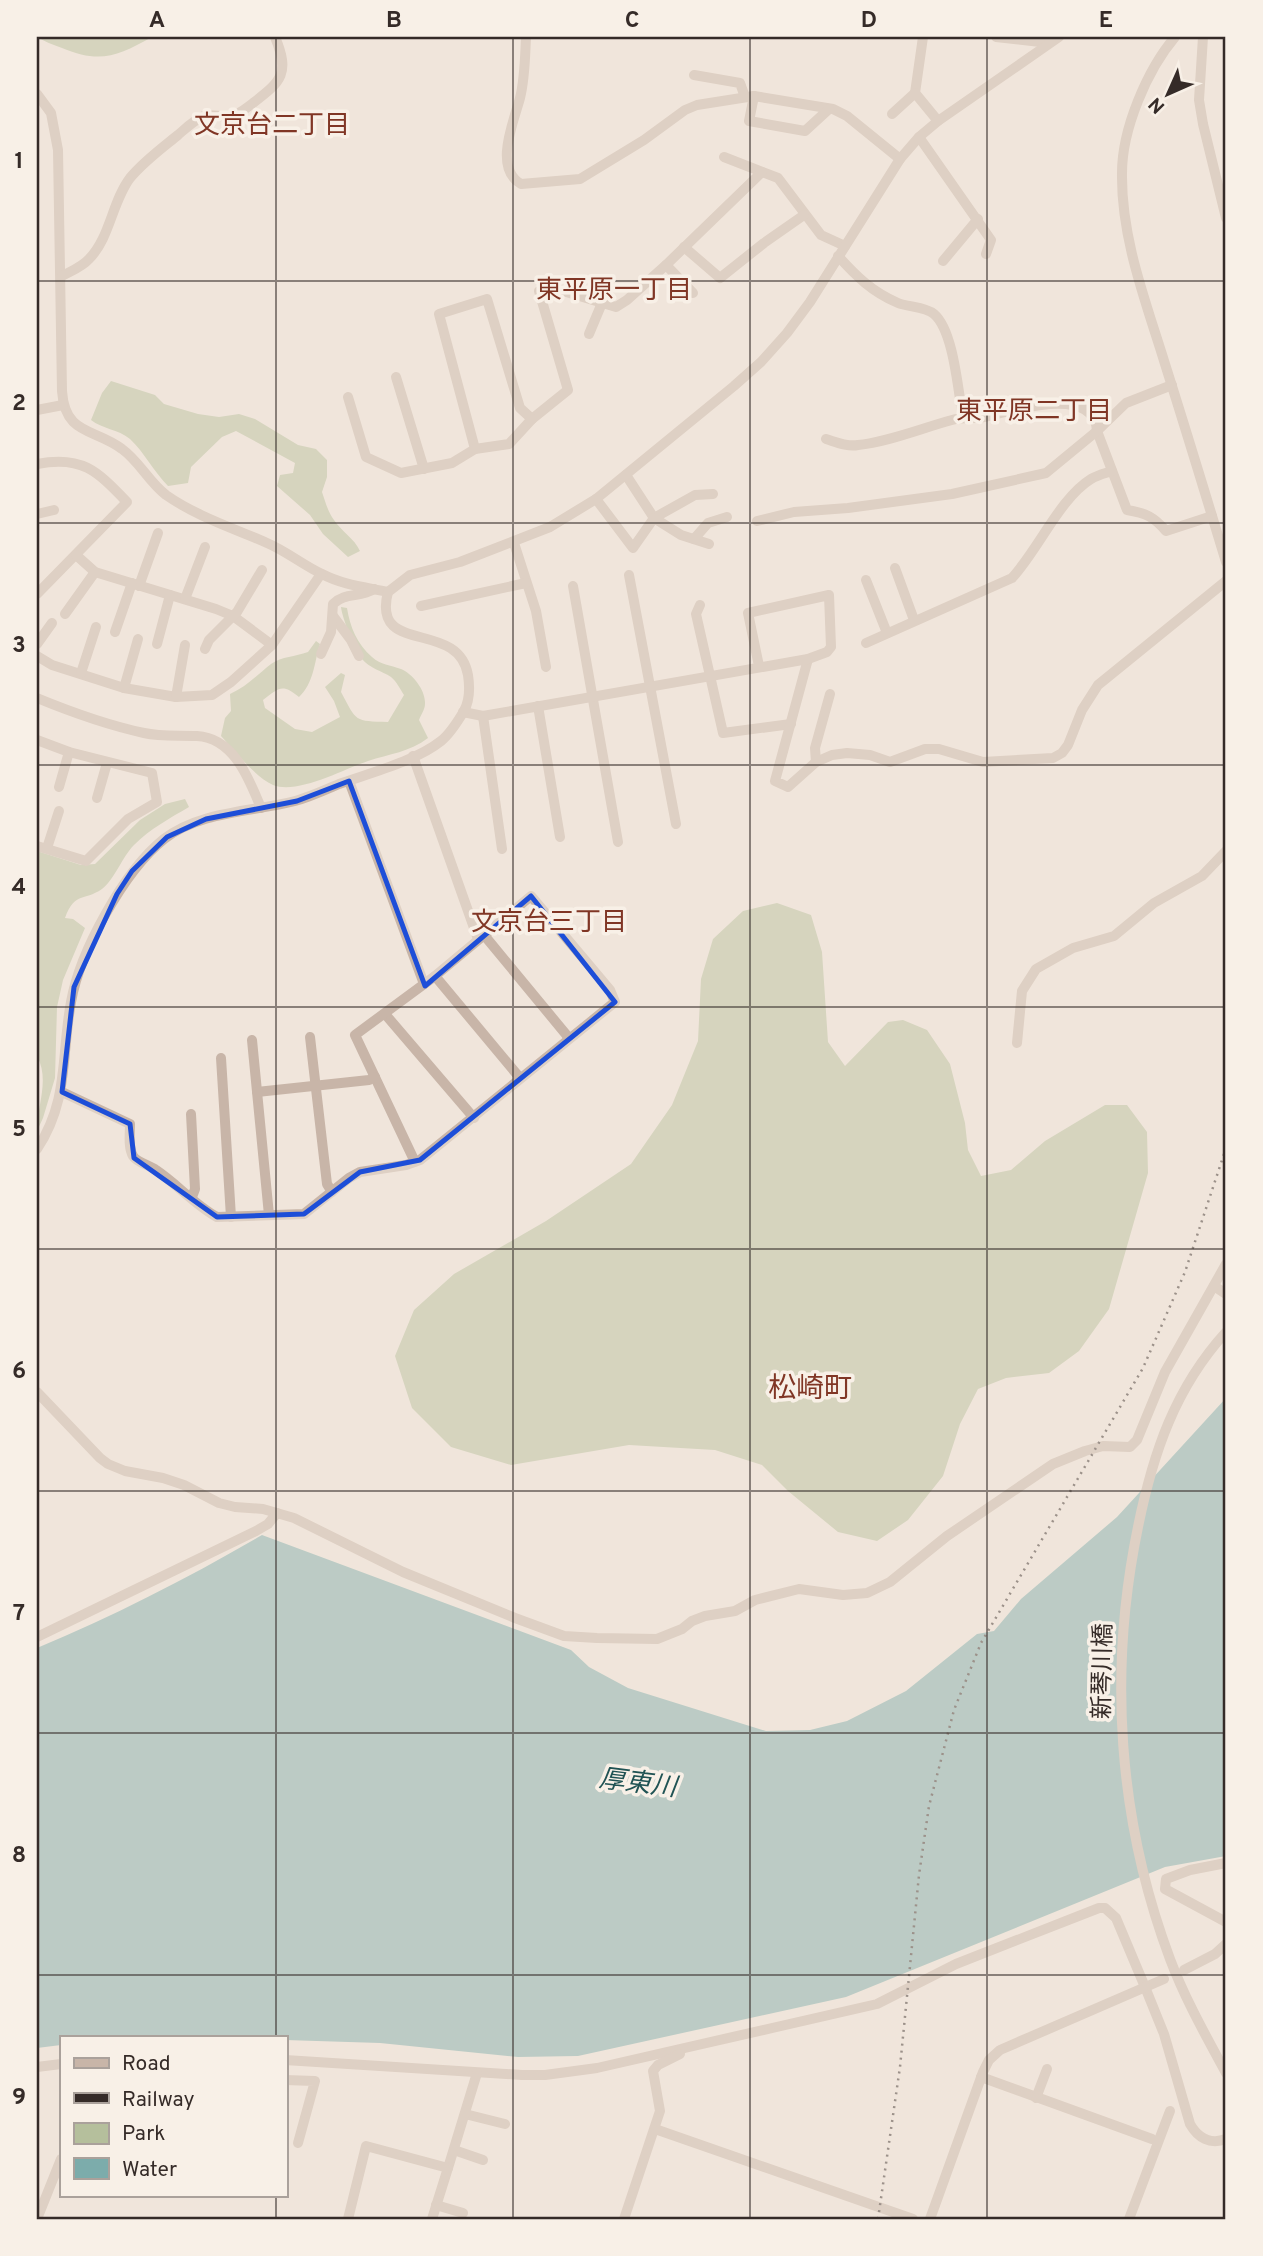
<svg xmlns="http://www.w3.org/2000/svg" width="1263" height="2256" viewBox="0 0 1263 2256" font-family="Overpass,'Noto Sans JP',sans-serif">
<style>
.green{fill:#b5bf9c}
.water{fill:#7cacab}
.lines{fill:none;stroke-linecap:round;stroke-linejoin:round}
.minor{stroke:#c8b5a8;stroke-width:10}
.rail{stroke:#352b28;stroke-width:2.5;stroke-dasharray:2 5;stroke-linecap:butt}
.marked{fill:none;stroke:#1d4ed8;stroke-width:5;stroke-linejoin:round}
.grid{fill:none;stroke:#352b28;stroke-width:2;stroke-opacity:0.55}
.labels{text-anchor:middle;stroke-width:7;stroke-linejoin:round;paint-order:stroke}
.street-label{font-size:24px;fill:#352b28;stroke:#f8f0e7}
.neighbourhood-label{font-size:26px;fill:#803625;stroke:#f8f0e7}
.water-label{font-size:26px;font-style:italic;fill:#205354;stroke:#f8f0e7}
.quarter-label{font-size:28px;fill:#803625;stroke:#f8f0e7}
.neatline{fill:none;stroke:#352b28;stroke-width:2.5}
.grid-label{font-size:23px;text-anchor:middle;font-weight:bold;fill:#352b28}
</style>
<rect width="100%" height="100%" fill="#f0e5db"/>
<g class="green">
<path d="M37 37H152C118 56 100 64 62 48 53 45 44 41 37 37Z"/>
<path d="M111 381 155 395 164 404 198 414 219 417 239 414 255 419 298 445 316 449 327 460V477L322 492C325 501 328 512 334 520 342 532 354 538 360 551L348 557 323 534 310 515 277 486 280 475 293 473 295 463 236 431 222 437 191 467 188 483 168 486C154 472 144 452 130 439 118 429 102 429 91 420L102 393Z"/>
<path d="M341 607 347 608C350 627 357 644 372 657 381 665 390 665 401 669 413 674 426 691 425 704 425 709 421 715 419 720L428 738C410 752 389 754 368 761 344 769 297 795 273 785 255 777 235 751 221 736L225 718 231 711 230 694C246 687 257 675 271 664 282 656 295 657 308 652L316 641 320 644C314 663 314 683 299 697 282 683 279 688 263 700L265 708 295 729 312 732 340 717 334 701 325 687 341 673 345 675 341 692C357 722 354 721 388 722L404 695C400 689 397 682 391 677 382 671 369 668 362 659 355 650 342 618 341 607Z"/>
<path d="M185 799 189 807C170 818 150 829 134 845 122 857 115 879 102 889 83 902 75 891 65 918L73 919 85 928 63 980 57 1007 55 1078 43 1118 37 1131C37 1105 50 1080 37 1056V948L39 935 37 932V851L81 865 95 864 140 820 165 804Z"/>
<polygon points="777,903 811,915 822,952 828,1042 845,1066 888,1022 903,1020 927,1030 950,1064 965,1123 968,1150 981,1176 1011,1170 1045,1141 1105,1105 1127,1105 1147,1132 1148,1173 1109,1309 1079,1351 1049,1373 1006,1378 978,1389 960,1424 943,1476 908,1520 877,1541 838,1532 788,1491 762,1465 715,1450 629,1445 511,1465 451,1447 412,1408 395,1356 414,1310 454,1274 546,1221 631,1164 672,1105 698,1041 701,979 713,939 743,911"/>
</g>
<path class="water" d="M1226 1398V1856L1165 1867 846 1997 578 2056 518 2057 380 2043 285 2040V2037H61V2045L37 2048V1648C114 1616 190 1577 262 1535L571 1650 589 1667 628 1688 766 1731 810 1730 847 1721 906 1691 977 1634 994 1631 1021 1599 1117 1517Z"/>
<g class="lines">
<g class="minor">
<path d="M526 37C525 57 525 78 520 98 514 121 493 168 521 184L580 179 644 140 685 110 697 105 754 96 833 109 847 116 900 159"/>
<polyline points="923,37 915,93 938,121"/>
<polyline points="996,37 1049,43"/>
<path d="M1175 37C1147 70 1122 129 1122 173 1121 239 1146 302 1165 364 1186 430 1206 496 1226 562"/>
<polyline points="1203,37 1199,100 1203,124 1226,218"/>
<polyline points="694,75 740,83 745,97"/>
<path d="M37 94 51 113 58 150 62 391C65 436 95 428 122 449 139 461 149 482 166 495 196 516 233 528 267 543 286 551 303 565 322 574 343 585 365 587 388 592"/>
<polyline points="754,96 749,121 805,131 829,109"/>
<polyline points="892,114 915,93"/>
<polyline points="919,137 991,240 986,254"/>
<polyline points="724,157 778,178 821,235 845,246"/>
<polyline points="684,247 720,278 764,243 804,215"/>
<path d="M838 256C856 276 872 292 898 303 908 307 926 307 934 314 954 331 958 392 963 418"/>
<polyline points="943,261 978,219"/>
<polyline points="666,265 693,293"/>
<path d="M62 276C71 271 82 267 89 259 110 238 112 202 130 178 143 162 162 148 178 135 186 128 194 120 204 116 213 113 221 118 230 116 239 115 246 108 253 103 282 81 290 73 275 37"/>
<polyline points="589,334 602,303"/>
<polyline points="396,377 424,469"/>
<polyline points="348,397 366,457 401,473 452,463 475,449 439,314 487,299 520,408 532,419 568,390 539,291 553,288 616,307 627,300 666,265 762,172"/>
<polyline points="37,410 63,405"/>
<path d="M826 439C836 442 847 447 858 445 888 442 922 428 952 420 963 417 973 419 984 417 1011 411 1095 384 1097 431L1127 510C1146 513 1154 517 1166 531L1212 516"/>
<polyline points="475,449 509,444 532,419"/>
<path d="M37 464C82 455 97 471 127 502L37 594"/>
<polyline points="626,475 654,518 695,495 713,494"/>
<polyline points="596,499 633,548 654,518 681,535 709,544"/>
<polyline points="37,514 54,510"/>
<polyline points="757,521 794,512 848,508 952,494 1046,473 1097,431 1126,403 1172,385"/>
<polyline points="694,539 708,523 727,517"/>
<polyline points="514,543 536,611 546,667"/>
<polyline points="76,555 95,572 216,609 233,616 272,645"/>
<polyline points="895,568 914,620"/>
<polyline points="629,575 676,824"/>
<polyline points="866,580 887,633"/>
<polyline points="139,586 158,533"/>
<polyline points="573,586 618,842"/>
<polyline points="185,599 205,547"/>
<polyline points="700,605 696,614 723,733 791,724"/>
<polyline points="421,606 526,583"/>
<polyline points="65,614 95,572"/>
<polyline points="333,616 351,640 359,656"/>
<polyline points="115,632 132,583"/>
<path d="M866 643 1012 578C1038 550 1060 498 1091 479 1097 475 1106 473 1112 471"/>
<polyline points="37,644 52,623"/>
<polyline points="157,644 170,595"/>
<polyline points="205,649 209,640 237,612 262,570"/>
<path d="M321 654 331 632 333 604C345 592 360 598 374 589"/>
<polyline points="37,656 52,665 124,688 176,697 212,695 231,682 272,645 321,574"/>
<polyline points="808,659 775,781 788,787 816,762 832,755 847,753 870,755 890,762 925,749 939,749 983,762 1053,758 1062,753 1068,745 1082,710 1098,685 1226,581"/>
<polyline points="81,673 96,627"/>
<polyline points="124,688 138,639"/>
<polyline points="176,697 185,645"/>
<path d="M37 698C71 712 107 725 144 733 161 737 179 735 197 736 234 738 249 779 261 808"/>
<polyline points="538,706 560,837"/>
<polyline points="463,712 483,716 808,659 827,652 831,647 829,595 748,613 759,666"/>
<polyline points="483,716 502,849"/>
<polyline points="37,740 69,752 152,773 157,802 128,819 86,861 37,846"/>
<polyline points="413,756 478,939"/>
<polyline points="816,762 815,748 830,694"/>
<polyline points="349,781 424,984"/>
<polyline points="59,787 69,752"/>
<polyline points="97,798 107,763"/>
<polyline points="47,848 59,811"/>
<polyline points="484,935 569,1038"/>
<polyline points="435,976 520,1078"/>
<polyline points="385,1014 474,1118"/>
<polyline points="310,1037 327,1184 332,1192"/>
<polyline points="252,1040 269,1215"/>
<polyline points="1017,1043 1022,991 1036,969 1073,948 1114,936 1154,903 1202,876 1226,851"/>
<polyline points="221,1058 231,1217"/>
<path d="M62 1092 130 1124C130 1133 128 1148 133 1156 137 1163 150 1165 156 1170 177 1184 195 1205 217 1217L304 1214 349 1178 360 1172 406 1165 420 1160 615 1002 610 990 531 896 435 976 355 1035 415 1162"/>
<polyline points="257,1092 369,1080 375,1077"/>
<polyline points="191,1114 195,1189 192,1197"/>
<path d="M37 1149C69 1101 61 1056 71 1002 80 951 124 871 164 839 200 811 252 812 295 801 310 797 325 790 339 784 370 773 416 761 441 741 450 734 458 721 464 711 470 700 470 688 468 675 458 618 371 657 388 592L410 575 460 562 550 527 596 499 734 386 761 362 787 333 810 302 900 159 919 137 938 121 1059 37"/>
<polyline points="1214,1286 1226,1294"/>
<path d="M1226 1332C1175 1388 1153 1453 1138 1527 1108 1672 1118 1820 1170 1959 1185 1999 1206 2036 1226 2073"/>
<polyline points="37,1392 100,1458 108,1464 125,1471 163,1478 184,1485 219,1503 235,1507 263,1509 294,1518 403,1572 515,1618 564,1636 597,1638 657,1639 682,1629 692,1621 705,1616 735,1611 755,1600 799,1589 843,1595 867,1593 890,1582 947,1536 1053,1464 1085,1451 1103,1446 1130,1447 1137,1440 1165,1372 1226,1264"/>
<polyline points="37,1637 256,1531 268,1524 277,1513"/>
<polyline points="1226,1863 1190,1870 1166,1879 1165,1889 1226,1922"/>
<polyline points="1184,1970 1215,1954 1226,1944"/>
<path d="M285 2060 522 2075H545L597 2068 877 2004 956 1964 1099 1908H1105L1116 1918 1145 1987 1164 2034 1190 2124C1198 2138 1210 2145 1226 2139"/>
<polyline points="37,2067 61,2064"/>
<polyline points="981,2077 1152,2139"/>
<polyline points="285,2080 315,2081 298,2143"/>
<polyline points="1036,2098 1047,2069"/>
<polyline points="465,2114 505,2124"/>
<polyline points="655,2129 913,2219"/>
<polyline points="454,2150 483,2160"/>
<polyline points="448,2168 477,2073"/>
<polyline points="436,2205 463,2213"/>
<polyline points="37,2219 61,2159"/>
<polyline points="348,2219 366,2146 448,2168 432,2219"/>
<polyline points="624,2219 660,2111 653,2071 658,2065 680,2054"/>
<polyline points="930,2219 983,2072 989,2060 1000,2050 1164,1979"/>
<polyline points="1129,2219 1170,2111"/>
</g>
<polyline class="rail" points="878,2219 900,2067 919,1875 929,1806 954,1710 981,1643 1143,1368 1185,1272 1226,1148"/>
</g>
<path d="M0 0H1263V2256H0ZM349 781 425 986 531 896 615 1002 420 1160 360 1172 304 1214 217 1217 134 1158 130 1124 62 1092 74 987 117 894 132 871 167 837 206 819 297 801Z" fill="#f0e5db" fill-opacity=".55" fill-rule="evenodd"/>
<path class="marked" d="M349 781 425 986 531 896 615 1002 420 1160 360 1172 304 1214 217 1217 134 1158 130 1124 62 1092 74 987 117 894 132 871 167 837 206 819 297 801Z"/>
<path class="grid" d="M276 37V2037M513 37V2219M750 37V2219M987 37V2219M37 281H1226M37 523H1226M37 765H1226M37 1007H1226M37 1249H1226M37 1491H1226M37 1733H1226M37 1975H1226M276 2195V2219"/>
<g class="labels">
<g class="street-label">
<text transform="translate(1102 1671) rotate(-89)" y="8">新琴川橋</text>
</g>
<g class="neighbourhood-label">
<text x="272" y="133">文京台二丁目</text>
<text x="614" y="298">東平原一丁目</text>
<text x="1034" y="419">東平原二丁目</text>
<text x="549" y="930">文京台三丁目</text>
</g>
<g class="water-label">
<text transform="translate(638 1782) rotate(7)" y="9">厚東川</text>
</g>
<g class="quarter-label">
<text x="810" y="1397">松崎町</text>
</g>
</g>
<rect width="1263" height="2256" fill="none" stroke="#f8f0e7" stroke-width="77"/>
<rect x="60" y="2036" width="228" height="161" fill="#f8f0e7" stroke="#aaa19b" stroke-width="2"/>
<rect x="74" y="2058" width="35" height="10" fill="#c8b5a8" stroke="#aaa19b" stroke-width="2"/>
<text x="122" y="2070" font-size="21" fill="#352b28">Road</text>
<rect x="74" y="2093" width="35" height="10" fill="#352b28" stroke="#aaa19b" stroke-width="2"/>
<text x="122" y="2106" font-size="21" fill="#352b28">Railway</text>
<rect x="74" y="2123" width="35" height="21" fill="#b5bf9c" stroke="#aaa19b" stroke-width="2"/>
<text x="122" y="2140" font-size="21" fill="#352b28">Park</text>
<rect x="74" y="2158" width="35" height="21" fill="#7cacab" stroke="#aaa19b" stroke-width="2"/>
<text x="122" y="2176" font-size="21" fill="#352b28">Water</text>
<g transform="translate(1168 94) rotate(225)" stroke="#f8f0e7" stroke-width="5" paint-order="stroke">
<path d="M0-5L12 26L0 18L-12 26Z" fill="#352b28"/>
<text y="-10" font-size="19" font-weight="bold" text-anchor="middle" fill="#352b28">N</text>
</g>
<rect x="38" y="38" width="1186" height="2180" class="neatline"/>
<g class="grid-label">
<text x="157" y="27">A</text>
<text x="394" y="27">B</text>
<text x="632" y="27">C</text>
<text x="869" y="27">D</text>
<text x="1106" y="27">E</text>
<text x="19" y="168">1</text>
<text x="19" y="410">2</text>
<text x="19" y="652">3</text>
<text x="19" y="894">4</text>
<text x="19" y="1136">5</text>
<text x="19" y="1378">6</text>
<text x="19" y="1620">7</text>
<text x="19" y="1862">8</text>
<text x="19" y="2104">9</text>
</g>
</svg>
